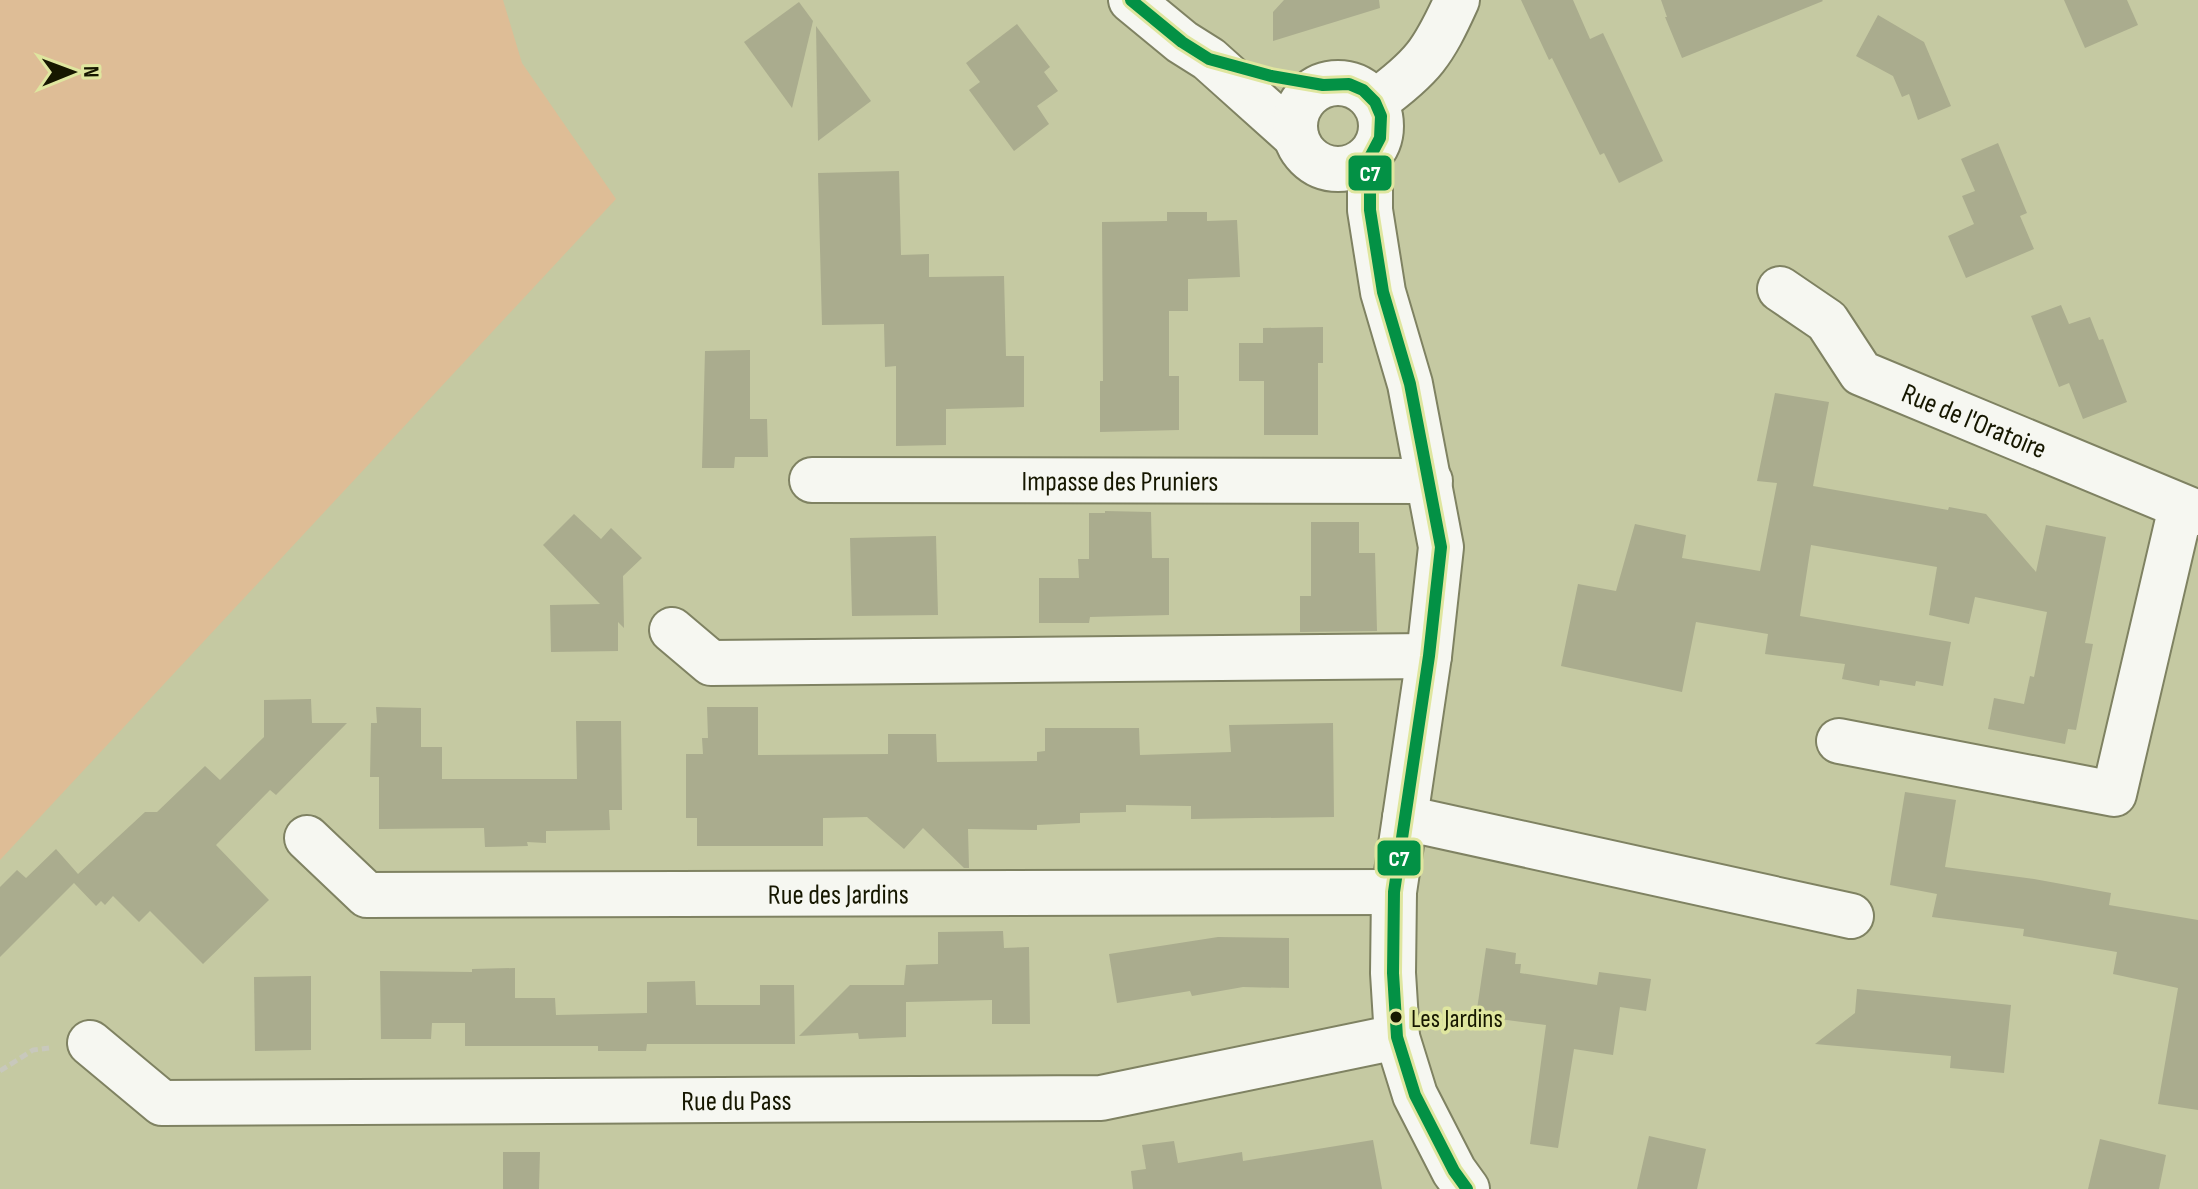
<svg xmlns="http://www.w3.org/2000/svg" width="2198" height="1189" viewBox="0 0 2198 1189" font-family="'Sofia Sans Condensed',sans-serif">
<style>
.green{fill:#debd96}
.building{fill:#aaac8e}
.lines{fill:none;stroke-linecap:round;stroke-linejoin:round}
.street-casing{stroke:#7f8262;stroke-width:48}
.path{stroke:#c8c8bc;stroke-width:5;stroke-dasharray:8 4;stroke-linecap:butt}
.street{stroke:#f6f7f1;stroke-width:44}
.bus-1-casing{stroke:#dfe69f;stroke-width:18}
.bus-1{stroke:#039145;stroke-width:12}
.bus-dot{fill:#161700;stroke:#dfe69f;stroke-width:3}
.labels{text-anchor:middle;stroke-width:7;stroke-linejoin:round;paint-order:stroke}
.bus-label{font-size:26px;fill:#161700;stroke:#dfe69f;text-anchor:start}
.street-label{font-size:28px;fill:#161700;stroke:#dfe69f}
.line-badge{stroke:#dfe69f;stroke-width:3}
.badge-label{font-size:22px;text-anchor:middle;font-weight:bold;fill:#fff}
</style>
<rect width="100%" height="100%" fill="#c5c9a2"/>
<polygon class="green" points="0,0 503,0 522,63 616,199 0,860"/>
<g class="building">
<polygon points="1284,0 1379,0 1380,8 1273,41 1273,12"/>
<polygon points="1521,0 1573,0 1590,39 1603,33 1663,161 1619,183 1604,153 1600,155 1552,58 1549,60"/>
<polygon points="1661,0 1822,0 1823,1 1682,58 1665,17 1667,17"/>
<polygon points="2064,0 2127,0 2138,25 2085,48"/>
<polygon points="799,2 813,21 792,108 744,42"/>
<polygon points="1878,15 1924,42 1951,106 1918,120 1909,94 1902,97 1893,76 1856,56"/>
<polygon points="1017,24 1050,67 1044,72 1058,91 1037,106 1049,124 1014,151 969,90 980,82 966,63"/>
<polygon points="816,26 871,101 818,141"/>
<polygon points="1998,143 2027,213 2020,216 2034,249 1966,278 1948,236 1974,224 1962,196 1975,191 1961,159"/>
<polygon points="899,171 901,255 929,254 929,277 1004,276 1006,356 1024,356 1024,407 946,409 946,445 896,446 896,366 885,367 884,324 822,325 818,173"/>
<polygon points="1167,212 1207,212 1207,221 1237,220 1240,277 1188,279 1188,311 1169,311 1169,376 1179,376 1179,430 1100,432 1100,381 1103,381 1102,222 1167,221"/>
<polygon points="2061,305 2069,324 2090,317 2099,340 2103,339 2127,402 2083,419 2069,383 2059,387 2031,316"/>
<polygon points="1323,327 1323,363 1318,363 1318,435 1264,435 1264,381 1239,381 1239,343 1263,343 1263,328"/>
<polygon points="750,350 750,419 767,419 768,457 735,457 734,468 702,468 705,351"/>
<polygon points="1775,393 1829,402 1813,486 1948,510 1949,507 1986,514 2036,572 2046,525 2106,537 2085,643 2093,644 2079,715 2076,730 2068,729 2065,744 1988,729 1994,698 2024,704 2030,676 2034,677 2047,612 1975,597 1969,624 1929,615 1937,567 1811,545 1800,616 1951,642 1943,686 1916,681 1915,686 1880,680 1879,686 1842,679 1845,664 1765,654 1768,634 1696,622 1682,692 1561,666 1578,584 1616,591 1635,524 1686,535 1682,558 1760,571 1777,483 1757,481"/>
<polygon points="1105,511 1151,512 1152,558 1169,558 1169,615 1090,617 1089,623 1039,623 1039,578 1079,578 1078,559 1089,559 1089,513 1105,513"/>
<polygon points="574,514 601,539 611,528 642,558 623,576 624,628 618,622 618,651 551,652 550,605 600,604 543,545"/>
<polygon points="1311,522 1359,522 1359,553 1375,553 1377,631 1300,632 1300,596 1311,596"/>
<polygon points="936,536 938,615 852,616 850,538"/>
<polygon points="311,699 312,723 347,723 276,795 270,790 216,845 269,900 203,964 150,911 139,922 113,896 105,905 101,901 96,906 74,883 0,957 0,887 17,870 26,878 56,849 78,874 145,812 157,812 205,766 220,780 264,737 264,700"/>
<polygon points="376,707 421,708 421,747 442,747 442,779 577,779 576,721 621,721 622,810 609,810 610,830 546,831 546,843 527,842 528,846 485,847 484,828 379,829 379,777 370,777 371,723 377,723"/>
<polygon points="707,707 758,707 758,755 888,754 888,734 936,734 937,762 1037,761 1037,752 1045,751 1045,728 1139,728 1140,755 1231,752 1229,725 1333,723 1334,817 1191,819 1191,806 1126,805 1126,812 1080,813 1080,823 1037,825 1037,830 968,829 969,868 964,868 923,828 904,849 867,817 823,818 823,846 697,846 697,818 686,818 686,754 703,754 702,738 708,738"/>
<polygon points="1905,792 1956,800 1945,867 2034,879 2111,893 2109,905 2198,920 2198,1110 2158,1104 2178,988 2113,974 2117,952 2023,936 2024,929 1932,917 1937,894 1890,885"/>
<polygon points="1003,931 1004,948 1029,947 1030,1024 992,1024 992,1000 906,1002 906,1037 859,1039 858,1033 799,1036 850,985 904,985 906,965 938,964 938,932"/>
<polygon points="1218,937 1289,938 1289,988 1243,987 1192,996 1190,991 1117,1003 1109,954"/>
<polygon points="1486,948 1516,953 1515,964 1521,964 1520,973 1597,985 1599,972 1651,979 1646,1011 1620,1007 1613,1055 1574,1049 1558,1148 1530,1144 1546,1025 1476,1016"/>
<polygon points="515,968 515,998 555,998 556,1015 647,1013 647,982 695,981 696,1005 760,1005 760,985 794,985 795,1044 647,1044 646,1051 598,1051 598,1046 465,1046 465,1023 432,1023 431,1039 381,1039 380,971 472,972 472,969"/>
<polygon points="311,976 311,1050 255,1051 254,977"/>
<polygon points="1857,989 2011,1005 2004,1073 1950,1068 1951,1056 1815,1044 1855,1013"/>
<polygon points="1649,1136 1706,1149 1697,1189 1637,1189"/>
<polygon points="2100,1139 2166,1155 2159,1189 2088,1189"/>
<polygon points="1373,1140 1382,1189 1133,1189 1131,1171 1146,1169 1142,1145 1174,1141 1178,1163 1242,1152 1243,1161"/>
<polygon points="503,1152 540,1152 539,1189 503,1189"/>
</g>
<g class="lines">
<g class="street-casing">
<g id="street">
<polyline points="1131,0 1182,42 1209,59 1296,137"/>
<circle cx="1338" cy="126" r="43"/>
<path d="M1375 102C1423 67 1433 53 1457 0"/>
<polyline points="1370,157 1370,210 1383,292 1410,384 1441,547 1429,656 1394,892 1393,973 1397,1037 1415,1095 1454,1171 1467,1189"/>
<path id="s1" d="M1780 289 1827 321 1861 373 2198 513"/>
<path id="s2" d="M812 480 1430 481"/>
<polyline points="672,630 711,663 1429,656"/>
<polyline points="1839,741 2114,794 2181,507"/>
<polyline points="1405,818 1851,916"/>
<path id="s3" d="M307 838 367 895 1394 892"/>
<path id="s4" d="M90 1043 162 1103 1101 1098 1397 1037"/>
</g>
</g>
<polyline class="path" points="0,1071 33,1050 49,1048"/>
<use href="#street" class="street"/>
<g class="bus-1-casing">
<polyline id="bus-1" points="1131,0 1182,42 1209,59 1271,76 1323,85 1349,84 1363,90 1375,102 1381,116 1380,138 1370,157 1370,210 1383,292 1410,384 1441,547 1429,656 1394,892 1393,973 1397,1037 1415,1095 1454,1171 1467,1189"/>
</g>
<use href="#bus-1" class="bus-1"/>
</g>
<circle class="bus-dot" cx="1396" cy="1017" r="7"/>
<g class="labels">
<g class="bus-label">
<text x="1411" y="1027">Les Jardins</text>
</g>
<g class="street-label">
<text dy="10" stroke="none"><textPath href="#s1" startOffset="242">Rue de l'Oratoire</textPath></text>
<text dy="10" stroke="none"><textPath href="#s2" startOffset="308">Impasse des Pruniers</textPath></text>
<text dy="10" stroke="none"><textPath href="#s3" startOffset="554">Rue des Jardins</textPath></text>
<text dy="10" stroke="none"><textPath href="#s4" startOffset="668">Rue du Pass</textPath></text>
</g>
</g>
<g class="line-badge">
<rect x="1347" y="154" width="46" height="38" rx="8" fill="#039145"/>
<rect x="1376" y="839" width="46" height="38" rx="8" fill="#039145"/>
</g>
<g class="badge-label">
<text x="1370" y="181">C7</text>
<text x="1399" y="866">C7</text>
</g>
<g transform="translate(72 72) rotate(89)" stroke="#dfe69f" stroke-width="6" paint-order="stroke">
<path d="M0-6L14 30L0 20L-14 30Z" fill="#161700"/>
<text y="-12" font-size="22" font-weight="bold" text-anchor="middle" fill="#161700">N</text>
</g>
</svg>
